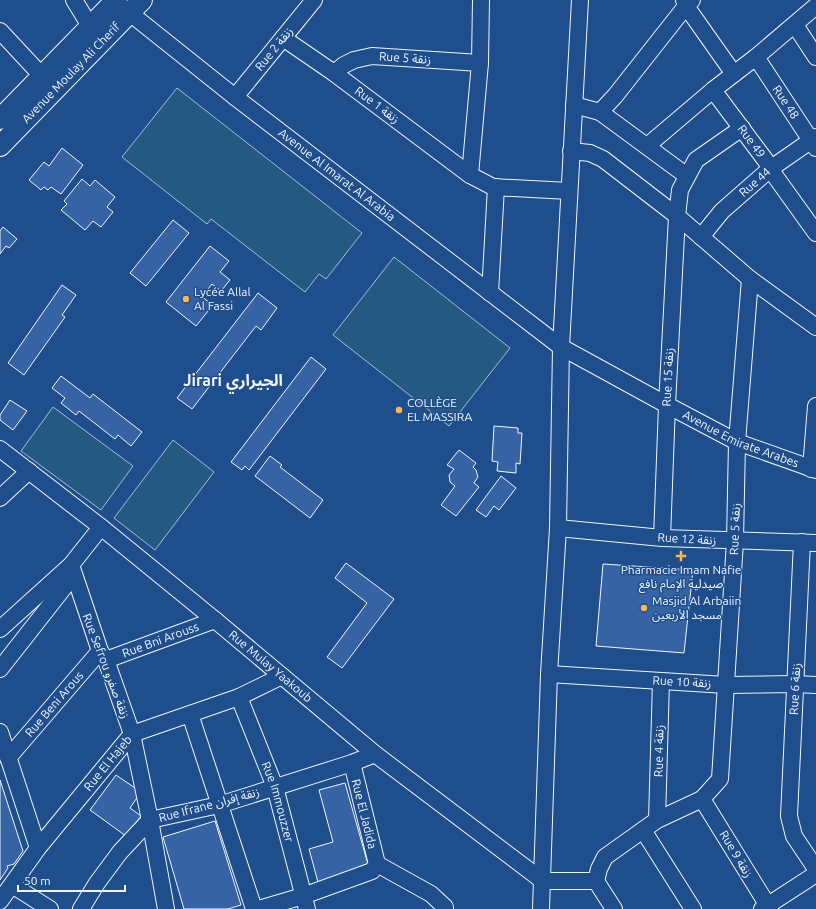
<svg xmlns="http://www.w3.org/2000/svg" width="816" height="909" viewBox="0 0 816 909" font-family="Ubuntu,'Noto Sans Arabic',sans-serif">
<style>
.green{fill:#245a82;stroke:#a8bbd7}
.building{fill:#3563a3;stroke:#f2f6ff}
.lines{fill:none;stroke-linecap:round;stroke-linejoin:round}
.minor-casing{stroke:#f2f6ff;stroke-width:18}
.major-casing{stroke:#f2f6ff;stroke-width:22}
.minor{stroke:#1f4e8c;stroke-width:16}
.major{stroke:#1f4e8c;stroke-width:20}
.poi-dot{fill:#ffb74d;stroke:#1f4e8c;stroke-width:1.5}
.labels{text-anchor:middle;stroke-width:3;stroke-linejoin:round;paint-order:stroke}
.street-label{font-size:12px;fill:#f2f6ff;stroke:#1f4e8c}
.poi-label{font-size:12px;fill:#f2f6ff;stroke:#1f4e8c;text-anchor:start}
.district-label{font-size:16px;font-weight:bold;fill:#f2f6ff;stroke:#1f4e8c}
</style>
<rect width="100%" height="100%" fill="#1f4e8c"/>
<g class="green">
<polygon points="177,88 362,233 326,279 319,274 305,292 211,219 207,224 122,157"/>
<polygon points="394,257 510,348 449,426 333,335"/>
<polygon points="53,407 133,466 101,510 21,451"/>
<polygon points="173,440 214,472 155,550 114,518"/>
</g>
<g class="building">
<polygon points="62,148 83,165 61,194 51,187 48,190 44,187 41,190 29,180 44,162 49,166"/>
<polygon points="82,179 90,186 95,180 115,197 107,207 113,212 101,227 93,221 85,230 61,210 67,204 64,201"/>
<polygon points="173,220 189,233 146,286 130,273"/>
<polygon points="3,227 17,239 9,248 6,246 0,254 0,231"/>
<polygon points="210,246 229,261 220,272 230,280 221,291 212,284 202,297 213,305 196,326 166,302"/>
<polygon points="62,285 76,295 62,315 65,317 24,375 8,363"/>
<polygon points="258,293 277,308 261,330 256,326 192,409 177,398"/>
<polygon points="311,357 326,369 249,470 245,466 242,470 231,462"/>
<polygon points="61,376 90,398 93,394 142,432 131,446 118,435 115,439 79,411 76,415 61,403 65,398 52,388"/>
<polygon points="10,400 27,411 13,430 0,420 0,415"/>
<polygon points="494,426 518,428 518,433 522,433 520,464 516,463 516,473 497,471 498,462 492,461"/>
<polygon points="459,450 476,463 473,467 476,470 478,477 474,483 479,487 456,516 441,505 455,486 450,482 449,475 454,469 447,465"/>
<polygon points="270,456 282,465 280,467 323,500 310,518 255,476"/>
<polygon points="501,476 516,488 499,510 494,506 486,517 476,510"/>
<polygon points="346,563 394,599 342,668 327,657 367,603 335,578"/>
<polygon points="603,564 693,570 684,653 596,646"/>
<polygon points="116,775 141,792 130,808 141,816 126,836 90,810"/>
<polygon points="0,780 23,851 14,864 7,866 8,868 0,880"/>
<polygon points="345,783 369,868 318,882 309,849 333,842 319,790"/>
<polygon points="215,821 241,905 228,909 184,909 163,837"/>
</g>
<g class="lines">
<g class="minor-casing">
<g id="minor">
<polyline points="74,0 90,26"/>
<polyline points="684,0 686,6 734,74"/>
<path id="s1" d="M121 6 235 97 561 347 667 405 737 442 816 470"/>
<polyline points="795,25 816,57"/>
<polyline points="0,31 42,76"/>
<polyline points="283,38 334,73 470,175 493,187 569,191"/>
<path id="s2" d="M756 57 816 148"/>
<polyline points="334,73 344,65 354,60 372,56 480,63"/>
<path id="s3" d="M713 90 766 161 770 169 816 233"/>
<polyline points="235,97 314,0"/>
<polyline points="574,105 600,112 615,96 686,6 692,0"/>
<polyline points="600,112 687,176"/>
<polyline points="647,146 713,90 756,57 816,6"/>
<polyline points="571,151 590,153 603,159 677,216 750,279 816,327"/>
<polyline points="470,175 480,63 481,0"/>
<path id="s4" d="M701 237 722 211 770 169 816 137"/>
<polyline points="490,293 496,187"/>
<path id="s5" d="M0 449 101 527 215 620 375 754 543 881H596L599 869 605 857 657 820 702 799 720 779 735 541 737 442 750 279"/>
<polyline points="811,469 816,406"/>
<polyline points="0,498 29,471"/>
<polyline points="558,528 662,538 816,543"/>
<polyline points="662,538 667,405 677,216 680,190 696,160 742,128"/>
<polyline points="802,542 789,816 794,836 816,869"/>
<polyline points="71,565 100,651 106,660 132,734 150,820 166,909"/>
<polyline points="0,629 71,565 101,527"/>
<path id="s6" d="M106 660 215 620"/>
<polyline points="0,669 73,576"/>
<polyline points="549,674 726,685 795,684 816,685"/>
<path id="s7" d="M239 697 275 787 307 909"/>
<polyline points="190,714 254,909"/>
<polyline points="0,732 38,848"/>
<path id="s8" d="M8 758 100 651"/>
<polyline points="702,799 770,909"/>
<polyline points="657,820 661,681"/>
<polyline points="643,830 693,909"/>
<polyline points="377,864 431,894 445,907 445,909"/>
<polyline points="596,881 614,909"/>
<polyline points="12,885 50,909"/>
<path id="s9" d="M0 901 38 848 132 734 239 697 282 676"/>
<polyline points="81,909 97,883 120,852 150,820 219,805 352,763 375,754"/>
<polyline points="259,909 303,896 372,871 377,864 352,763"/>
<polyline points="541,909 549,674 558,528 561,347 580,0"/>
<polyline points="762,909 816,874"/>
</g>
</g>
<g class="major-casing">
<g id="major">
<polyline points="0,119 116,0"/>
<path id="s10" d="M0 146 142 0"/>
</g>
</g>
<use href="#minor" class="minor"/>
<use href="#major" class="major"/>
</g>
<g class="poi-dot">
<circle cx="186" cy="299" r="4"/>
<circle cx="399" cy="410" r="4"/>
<path d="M679 550h4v4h4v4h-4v4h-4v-4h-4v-4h4z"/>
<circle cx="644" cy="608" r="4"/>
</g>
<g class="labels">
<g class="street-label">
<text transform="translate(274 49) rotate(-51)" y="4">Rue 2 زنقة</text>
<text transform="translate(405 58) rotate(4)" y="4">Rue 5 زنقة</text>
<text dy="4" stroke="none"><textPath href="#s10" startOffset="102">Avenue Moulay Ali Cherif</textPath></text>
<text dy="4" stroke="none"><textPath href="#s2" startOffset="54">Rue 48</textPath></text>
<text transform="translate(377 105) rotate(37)" y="4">Rue 1 زنقة</text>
<text dy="4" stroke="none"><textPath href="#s3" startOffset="64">Rue 49</textPath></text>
<text dy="4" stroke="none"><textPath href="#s1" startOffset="274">Avenue Al Imarat Al Arabia</textPath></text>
<text dy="4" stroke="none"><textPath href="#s4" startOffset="77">Rue 44</textPath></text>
<text transform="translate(668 377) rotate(-87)" y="4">Rue 15 زنقة</text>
<text dy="4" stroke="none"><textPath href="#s1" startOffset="759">Avenue Emirate Arabes</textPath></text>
<text transform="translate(735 529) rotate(-88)" y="4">Rue 5 زنقة</text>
<text transform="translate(687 539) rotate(3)" y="4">Rue 12 زنقة</text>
<text dy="4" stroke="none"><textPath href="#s6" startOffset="58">Rue Bni Arouss</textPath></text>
<text transform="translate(106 666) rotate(69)" y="4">Rue Sefrou زنقة صفرو</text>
<text dy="4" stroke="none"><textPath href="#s5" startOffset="347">Rue Mulay Yaakoub</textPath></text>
<text transform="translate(682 682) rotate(3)" y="4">Rue 10 زنقة</text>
<text transform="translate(795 689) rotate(-87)" y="4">Rue 6 زنقة</text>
<text dy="4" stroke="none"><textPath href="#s8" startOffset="71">Rue Beni Arous</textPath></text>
<text transform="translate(659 751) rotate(-89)" y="4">Rue 4 زنقة</text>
<text dy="4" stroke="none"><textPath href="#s9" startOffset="175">Rue El Hajeb</textPath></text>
<text dy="4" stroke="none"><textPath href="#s7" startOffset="112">Rue Immouzzer</textPath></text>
<text transform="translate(209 805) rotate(-15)" y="4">Rue Ifrane زنقة إفران</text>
<text transform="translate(364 814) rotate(76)" y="4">Rue El Jadida</text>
<text transform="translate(736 854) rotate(59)" y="4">Rue 9 زنقة</text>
</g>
<g class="poi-label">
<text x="194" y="296">Lycée Allal<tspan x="194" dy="14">Al Fassi</tspan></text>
<text x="407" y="407">COLLÈGE<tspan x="407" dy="14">EL MASSIRA</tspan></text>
<text x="681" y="574" text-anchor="middle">Pharmacie Imam Nafie<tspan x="681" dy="14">صيدلية الإمام نافع</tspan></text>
<text x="652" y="605">Masjid Al Arbaiin<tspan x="652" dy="14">مسجد الأربعين</tspan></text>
</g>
<g class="district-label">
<text x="233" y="386">Jirari الجيراري</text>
</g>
</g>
<path d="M18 885v6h107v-6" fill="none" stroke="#f2f6ff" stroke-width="2"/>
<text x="24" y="885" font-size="12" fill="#f2f6ff" stroke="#1f4e8c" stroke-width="3" paint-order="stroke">50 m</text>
</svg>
